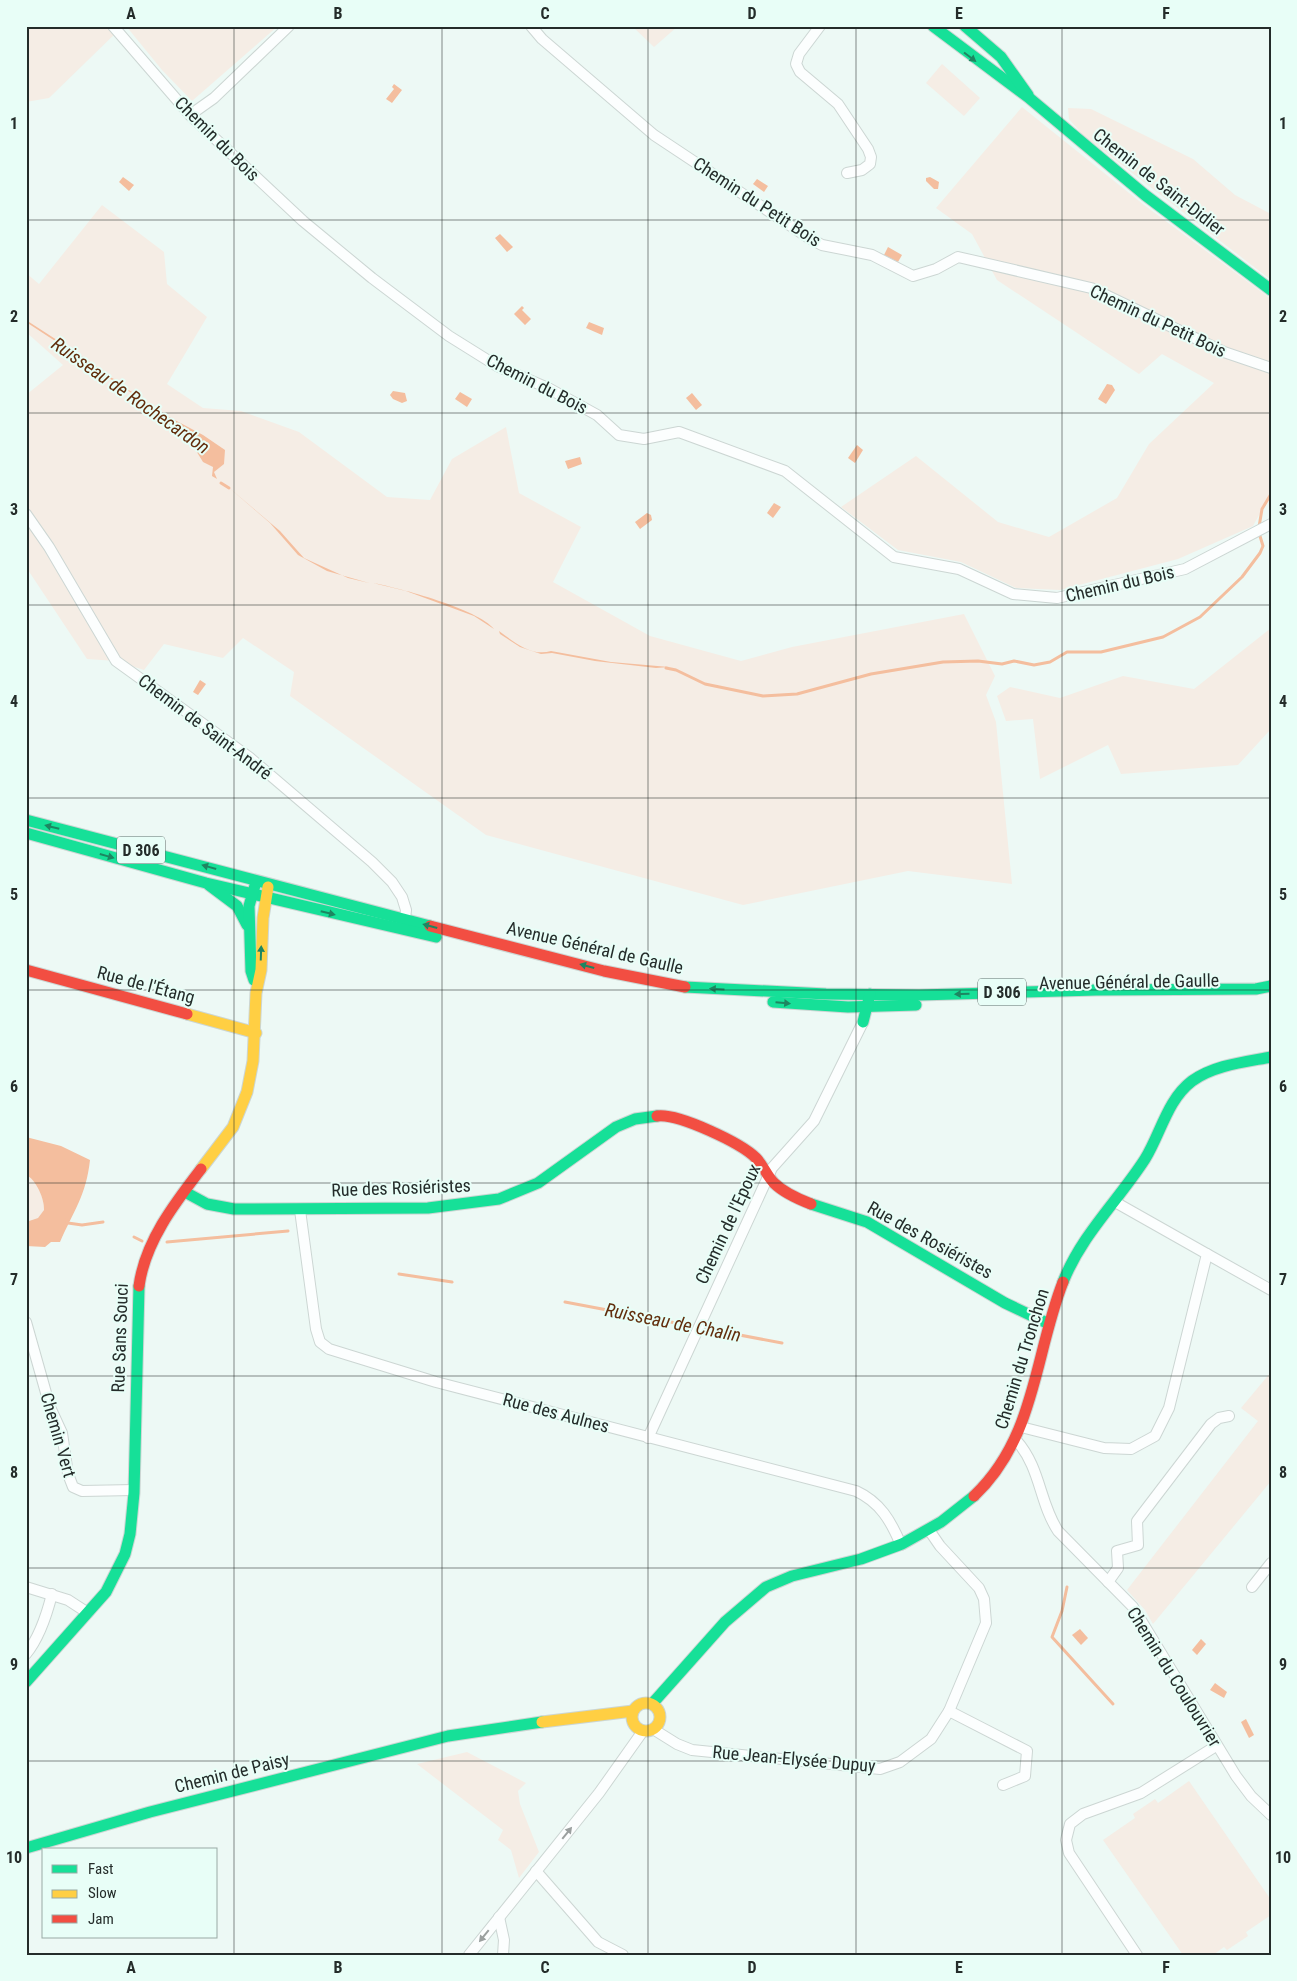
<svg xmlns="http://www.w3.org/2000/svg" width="1297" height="1981" viewBox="0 0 1297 1981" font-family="'Roboto Condensed',sans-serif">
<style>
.green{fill:#f5ede5}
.water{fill:#f4be9e}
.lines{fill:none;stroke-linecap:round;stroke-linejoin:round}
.stream{stroke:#f4be9e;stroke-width:3}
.street-casing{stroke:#ccd6d3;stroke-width:12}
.fast-casing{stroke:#ccd6d3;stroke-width:13}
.slow-casing{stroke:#ccd6d3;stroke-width:13}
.jam-casing{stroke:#ccd6d3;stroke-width:13}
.street{stroke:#fcfefe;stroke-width:10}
.fast{stroke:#16e098;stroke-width:11}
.slow{stroke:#ffcf43;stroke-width:11}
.jam{stroke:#f24e42;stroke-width:11}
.oneway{fill:#1d8661}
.oneway2{fill:#9ba09f}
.grid{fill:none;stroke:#242c2a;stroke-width:1;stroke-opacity:0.55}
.labels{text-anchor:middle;stroke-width:4;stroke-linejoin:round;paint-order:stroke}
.shield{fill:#e8fef7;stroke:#5f6b68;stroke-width:1}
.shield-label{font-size:16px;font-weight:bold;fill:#242c2a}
.street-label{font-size:18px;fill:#242c2a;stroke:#e8fef7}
.water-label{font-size:19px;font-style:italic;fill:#622e0d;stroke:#e8fef7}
.neatline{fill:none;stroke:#242c2a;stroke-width:2}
.grid-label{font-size:16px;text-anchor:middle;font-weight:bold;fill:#242c2a}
</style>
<rect width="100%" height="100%" fill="#edf9f5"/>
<g class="green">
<polygon points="26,26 123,26 49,98 26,102"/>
<polygon points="126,26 278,26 192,101 162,70"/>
<polygon points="632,26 678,26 654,47"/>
<polygon points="942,64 980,98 964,116 926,83"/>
<polygon points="1022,107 1144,205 1271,299 1271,493 1253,526 1178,559 1060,590 1016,588 961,562 898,550 841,507 916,456 998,522 1049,537 1117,498 1149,444 1214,383 1162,354 1139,374 997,280 972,234 936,208"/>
<polygon points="1068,108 1091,109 1193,159 1235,195 1271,214 1271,280 1083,135 1069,119"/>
<polygon points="102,205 164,252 167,284 207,317 167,384 203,408 241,411 299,432 387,497 430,500 452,459 506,427 519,493 581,527 553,582 650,636 741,661 792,647 964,614 995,676 986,695 996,722 1012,884 908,871 743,905 486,835 290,696 294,672 243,638 223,658 164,644 144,670 116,661 87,659 26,567 26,395 63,365 26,332 26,273 39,284"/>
<polygon points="1271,628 1271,729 1238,765 1121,774 1108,745 1040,779 1033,719 1006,721 997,696 1010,687 1060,698 1123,676 1194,689"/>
<path d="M26 1175C36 1179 45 1200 44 1210L38 1218 26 1222Z"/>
<polygon points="1271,1372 1271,1481 1153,1624 1145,1610 1127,1590 1258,1421 1241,1408"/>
<polygon points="467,1752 526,1783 518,1791 520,1804 539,1852 519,1878 511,1850 498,1840 503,1830 417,1764"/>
<polygon points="1189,1781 1271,1900 1271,1915 1246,1932 1248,1936 1227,1950 1224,1947 1213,1955 1183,1955 1103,1840 1135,1818 1133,1814 1155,1799 1158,1803"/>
</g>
<g class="water">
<polygon points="394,84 402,90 392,103 386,99 394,89 392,87"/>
<polygon points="123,177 134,185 129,191 119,182"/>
<polygon points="930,177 939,182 938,189 934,189 926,181 926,178"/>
<polygon points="757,179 768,186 764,192 753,184"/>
<polygon points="500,234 513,247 507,252 495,238"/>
<polygon points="888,247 902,255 898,262 884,255"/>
<polygon points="522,306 524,308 522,310 531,319 525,325 514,314"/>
<polygon points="26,320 80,355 97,367 98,371 122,383 125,388 141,397 156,410 203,435 225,450 224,464 214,472 217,479 212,476 213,467 203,462 195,449 142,400 103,374 98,373 95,367 26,322"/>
<polygon points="589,322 604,328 602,335 586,328"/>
<polygon points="1107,384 1112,385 1115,390 1106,404 1098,399"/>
<polygon points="393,391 405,393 407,401 402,403 393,399 390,395"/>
<polygon points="460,392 472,399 467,407 455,399"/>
<polygon points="692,393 702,405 696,410 686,398"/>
<polygon points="857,445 863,450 855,463 848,458"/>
<polygon points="580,457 582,464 568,469 565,461"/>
<polygon points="227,486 280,531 304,558 348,578 369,583 327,571 298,555 270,523"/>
<polygon points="774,503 781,507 773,518 767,513"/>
<polygon points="647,513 651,515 652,520 640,529 635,522"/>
<path d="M373 583C400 588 478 609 494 629L474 616 406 591Z"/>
<path d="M499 631C514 642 532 657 551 651L611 662 669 667 656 668 595 661 552 653 541 654 520 647 500 634Z"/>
<polygon points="200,680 206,684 198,695 193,692"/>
<path d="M26 1137 61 1146 90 1160C86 1196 74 1210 60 1242H51L45 1247 26 1246V1222L38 1218 44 1210C45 1200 36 1179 26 1175Z"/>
<polygon points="1080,1629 1088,1638 1081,1645 1072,1635"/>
<polygon points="1201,1639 1206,1644 1197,1655 1192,1650"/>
<polygon points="1215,1683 1227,1692 1224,1698 1210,1690"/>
<polygon points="1246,1719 1254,1735 1249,1738 1241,1722"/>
</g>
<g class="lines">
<g class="stream">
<polyline points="221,483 229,488"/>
<polyline points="1259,527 1262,509 1271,494"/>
<polyline points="666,668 676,670 705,684 763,696 797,694 871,674 943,662 978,661 1002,664 1014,661 1034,665 1050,662 1067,652 1101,652 1163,637 1200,617 1242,577 1260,553 1263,546 1260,536"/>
<polyline points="66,1220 68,1223 82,1225 103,1222"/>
<polyline points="134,1237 142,1241"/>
<polyline points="167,1242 288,1231"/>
<polyline points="399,1274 452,1282"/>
<polyline points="565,1302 782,1343"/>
<polyline points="1067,1587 1062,1611 1052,1637 1113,1704"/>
</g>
<g class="street-casing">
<g id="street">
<polyline points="113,26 190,115 303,221 372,278 449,336 497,366 548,388 597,415 619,435 644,439 679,432 785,471 894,557 959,569 1013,594 1057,598 1185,569 1271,524"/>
<polyline points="531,26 542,39 654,135 809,238 822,245 872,255 913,276 936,269 958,257 1091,288 1224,352 1271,368"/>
<polyline points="820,26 799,54 796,64 800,72 838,104 868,149 871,157 870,164 862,170 847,173"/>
<polyline points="190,115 214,98 289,26"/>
<polyline points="26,514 49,547 116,661 249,757 372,862 392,882 402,897 406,910 405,919"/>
<path d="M300 1210 316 1329 320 1342 329 1349 436 1382 856 1491C880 1502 891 1521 901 1545"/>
<polyline points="1207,1254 1271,1290"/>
<polyline points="26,1322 50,1407 62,1433 68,1474 73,1487 82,1491 134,1490"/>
<polyline points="1021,1427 1104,1448 1131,1449 1155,1436 1169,1408 1207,1254 1115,1202"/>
<polyline points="648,1438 772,1168 814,1121 863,1022"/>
<path d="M1016 1440C1041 1468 1039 1502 1058 1531L1133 1607 1236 1776 1251 1796 1271 1815"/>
<polyline points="1108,1582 1118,1568 1117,1551 1138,1545 1137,1521 1211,1424 1219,1418 1229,1416"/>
<polyline points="26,1587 68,1600 88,1613"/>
<polyline points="1252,1587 1271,1563"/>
<path d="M26 1654C40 1637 47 1614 52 1594"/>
<polyline points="949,1711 1027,1751 1025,1776 1003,1785"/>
<polyline points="653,1729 677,1744 692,1750 880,1769 900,1762 931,1739 949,1711 986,1623 984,1599 979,1588 940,1546 929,1530"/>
<polyline points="536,1871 598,1942 623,1955"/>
<polyline points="499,1917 504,1940 503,1955"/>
<polyline points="469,1955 599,1793 643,1731"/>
<polyline points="1137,1955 1069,1853 1066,1840 1070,1824 1083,1814 1141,1793 1216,1746"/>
</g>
</g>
<g class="fast-casing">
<g id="fast">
<polyline points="933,26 1028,97 1145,195 1271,290"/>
<polyline points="965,26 1001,57 1028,95"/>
<polyline points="26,820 430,926"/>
<polyline points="26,833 206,883 436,937"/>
<polyline points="209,885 237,906 247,925"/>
<polyline points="254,980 251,971 249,906 256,882"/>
<polyline points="685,987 826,994 919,995 1096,990 1256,989 1271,986"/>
<polyline points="773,1002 848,1007 916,1005"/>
<polyline points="863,1022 870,994"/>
<polyline points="185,1192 207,1204 234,1209 428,1208 499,1199 538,1183 616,1127 635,1119 657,1116"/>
<polyline points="811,1204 867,1222 1005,1303 1049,1324"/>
<path d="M1063 1282C1082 1234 1118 1201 1145 1159 1161 1133 1167 1100 1192 1081 1214 1065 1245 1062 1271 1057"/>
<polyline points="26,1682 106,1592 125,1554 130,1534 134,1493 139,1286"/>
<polyline points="652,1704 725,1622 766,1587 792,1576 861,1559 902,1544 941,1522 974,1496"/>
<polyline points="26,1848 150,1812 448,1736 542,1722"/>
</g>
</g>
<g class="slow-casing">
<g id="slow">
<polyline points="187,1014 256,1033"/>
<polyline points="201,1169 233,1127 247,1092 253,1061 256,993 261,970 263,918 268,887"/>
<circle cx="646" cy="1717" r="14"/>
<polyline points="542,1722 633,1711"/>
</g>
</g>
<g class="jam-casing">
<g id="jam">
<polyline points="430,926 604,971 685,987"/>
<polyline points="26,970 187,1014"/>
<path d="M657 1116C678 1113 741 1143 756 1158 763 1165 767 1176 774 1183 784 1193 798 1199 811 1204"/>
<path d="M139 1286C145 1242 174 1204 201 1169"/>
<path d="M974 1496C1036 1437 1034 1356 1063 1282"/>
</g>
</g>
<use href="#street" class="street"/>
<use href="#fast" class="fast"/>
<use href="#slow" class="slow"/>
<use href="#jam" class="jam"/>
</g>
<defs><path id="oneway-solid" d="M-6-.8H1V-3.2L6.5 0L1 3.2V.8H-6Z" transform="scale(1.25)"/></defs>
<g class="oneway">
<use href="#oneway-solid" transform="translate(970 57) rotate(37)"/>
<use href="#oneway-solid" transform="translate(52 827) rotate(-166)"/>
<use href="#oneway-solid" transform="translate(107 856) rotate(16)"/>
<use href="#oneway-solid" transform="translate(209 867) rotate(-164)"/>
<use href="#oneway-solid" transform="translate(328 913) rotate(14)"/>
<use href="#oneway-solid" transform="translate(430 926) rotate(-165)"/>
<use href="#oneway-solid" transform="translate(261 953) rotate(-88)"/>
<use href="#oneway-solid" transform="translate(587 966) rotate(-165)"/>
<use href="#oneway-solid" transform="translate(717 989) rotate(-177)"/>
<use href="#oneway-solid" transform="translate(962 994) rotate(178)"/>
<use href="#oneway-solid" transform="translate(783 1003) rotate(5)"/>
</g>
<g class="oneway2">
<use href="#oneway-solid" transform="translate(567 1833) rotate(-51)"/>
<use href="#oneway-solid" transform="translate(484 1936) rotate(129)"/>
</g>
<path class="grid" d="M234 26V1955M442 26V1955M648 26V1955M856 26V1955M1062 26V1955M26 220H1271M26 413H1271M26 605H1271M26 798H1271M26 990H1271M26 1183H1271M26 1376H1271M26 1568H1271M26 1761H1271"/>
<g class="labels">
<g class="shield">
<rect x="117" y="836.5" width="48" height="27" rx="4"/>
<rect x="978" y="978.5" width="48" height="27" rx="4"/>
</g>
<g class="shield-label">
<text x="141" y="856">D 306</text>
<text x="1002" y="998">D 306</text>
</g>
<g class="street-label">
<text transform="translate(217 139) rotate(45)" y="6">Chemin du Bois</text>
<text transform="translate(1159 182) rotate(38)" y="6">Chemin de Saint-Didier</text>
<text transform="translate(757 202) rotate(33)" y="6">Chemin du Petit Bois</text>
<text transform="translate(1158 321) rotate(25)" y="6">Chemin du Petit Bois</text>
<text transform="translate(537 384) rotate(27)" y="6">Chemin du Bois</text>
<text transform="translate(1120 584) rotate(-13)" y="6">Chemin du Bois</text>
<text transform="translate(205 727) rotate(37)" y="6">Chemin de Saint-André</text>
<text transform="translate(595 948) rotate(13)" y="6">Avenue Général de Gaulle</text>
<text transform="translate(1129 982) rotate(-1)" y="6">Avenue Général de Gaulle</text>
<text transform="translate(146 985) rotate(15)" y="6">Rue de l'Étang</text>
<text transform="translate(401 1188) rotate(-2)" y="6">Rue des Rosiéristes</text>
<text transform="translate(728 1224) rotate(-65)" y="6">Chemin de l'Epoux</text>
<text transform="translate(930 1240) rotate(29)" y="6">Rue des Rosiéristes</text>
<text transform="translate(120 1338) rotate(-88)" y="6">Rue Sans Souci</text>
<text transform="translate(1022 1359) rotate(-73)" y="6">Chemin du Tronchon</text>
<text transform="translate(556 1413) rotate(15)" y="6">Rue des Aulnes</text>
<text transform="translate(58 1435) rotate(74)" y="6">Chemin Vert</text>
<text transform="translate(1174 1677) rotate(58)" y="6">Chemin du Coulouvrier</text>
<text transform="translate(794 1759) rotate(5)" y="6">Rue Jean-Elysée Dupuy</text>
<text transform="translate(232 1773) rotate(-14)" y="6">Chemin de Paisy</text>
</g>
<g class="water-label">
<text transform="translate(131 395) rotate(35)" y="7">Ruisseau de Rochecardon</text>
<text transform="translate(673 1322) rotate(11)" y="7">Ruisseau de Chalin</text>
</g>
</g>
<rect width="1297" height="1981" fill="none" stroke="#e8fef7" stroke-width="55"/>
<rect x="42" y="1848" width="175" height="90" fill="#e8fef7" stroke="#9aaaa5"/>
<rect x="52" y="1865" width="25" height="8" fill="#16e098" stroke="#9aaaa5"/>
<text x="88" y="1874" font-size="15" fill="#242c2a">Fast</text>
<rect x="52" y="1890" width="25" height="8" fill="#ffcf43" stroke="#9aaaa5"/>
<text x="88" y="1898" font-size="15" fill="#242c2a">Slow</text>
<rect x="52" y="1915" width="25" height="8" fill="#f24e42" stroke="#9aaaa5"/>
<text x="88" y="1924" font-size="15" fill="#242c2a">Jam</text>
<rect x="28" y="28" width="1242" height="1926" class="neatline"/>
<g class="grid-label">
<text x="131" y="19">A</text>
<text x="338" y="19">B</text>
<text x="545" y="19">C</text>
<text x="752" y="19">D</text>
<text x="959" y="19">E</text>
<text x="1166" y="19">F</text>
<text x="14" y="129">1</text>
<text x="1283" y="129">1</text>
<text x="14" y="322">2</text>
<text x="1283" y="322">2</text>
<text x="14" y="515">3</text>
<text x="1283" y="515">3</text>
<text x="14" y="707">4</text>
<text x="1283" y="707">4</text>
<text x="14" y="900">5</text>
<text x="1283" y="900">5</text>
<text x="14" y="1092">6</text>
<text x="1283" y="1092">6</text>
<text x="14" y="1285">7</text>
<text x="1283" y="1285">7</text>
<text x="14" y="1478">8</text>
<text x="1283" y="1478">8</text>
<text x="14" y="1670">9</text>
<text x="1283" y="1670">9</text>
<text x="14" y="1863">10</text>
<text x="1283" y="1863">10</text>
<text x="131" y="1973">A</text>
<text x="338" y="1973">B</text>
<text x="545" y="1973">C</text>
<text x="752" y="1973">D</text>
<text x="959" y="1973">E</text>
<text x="1166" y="1973">F</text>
</g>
</svg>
